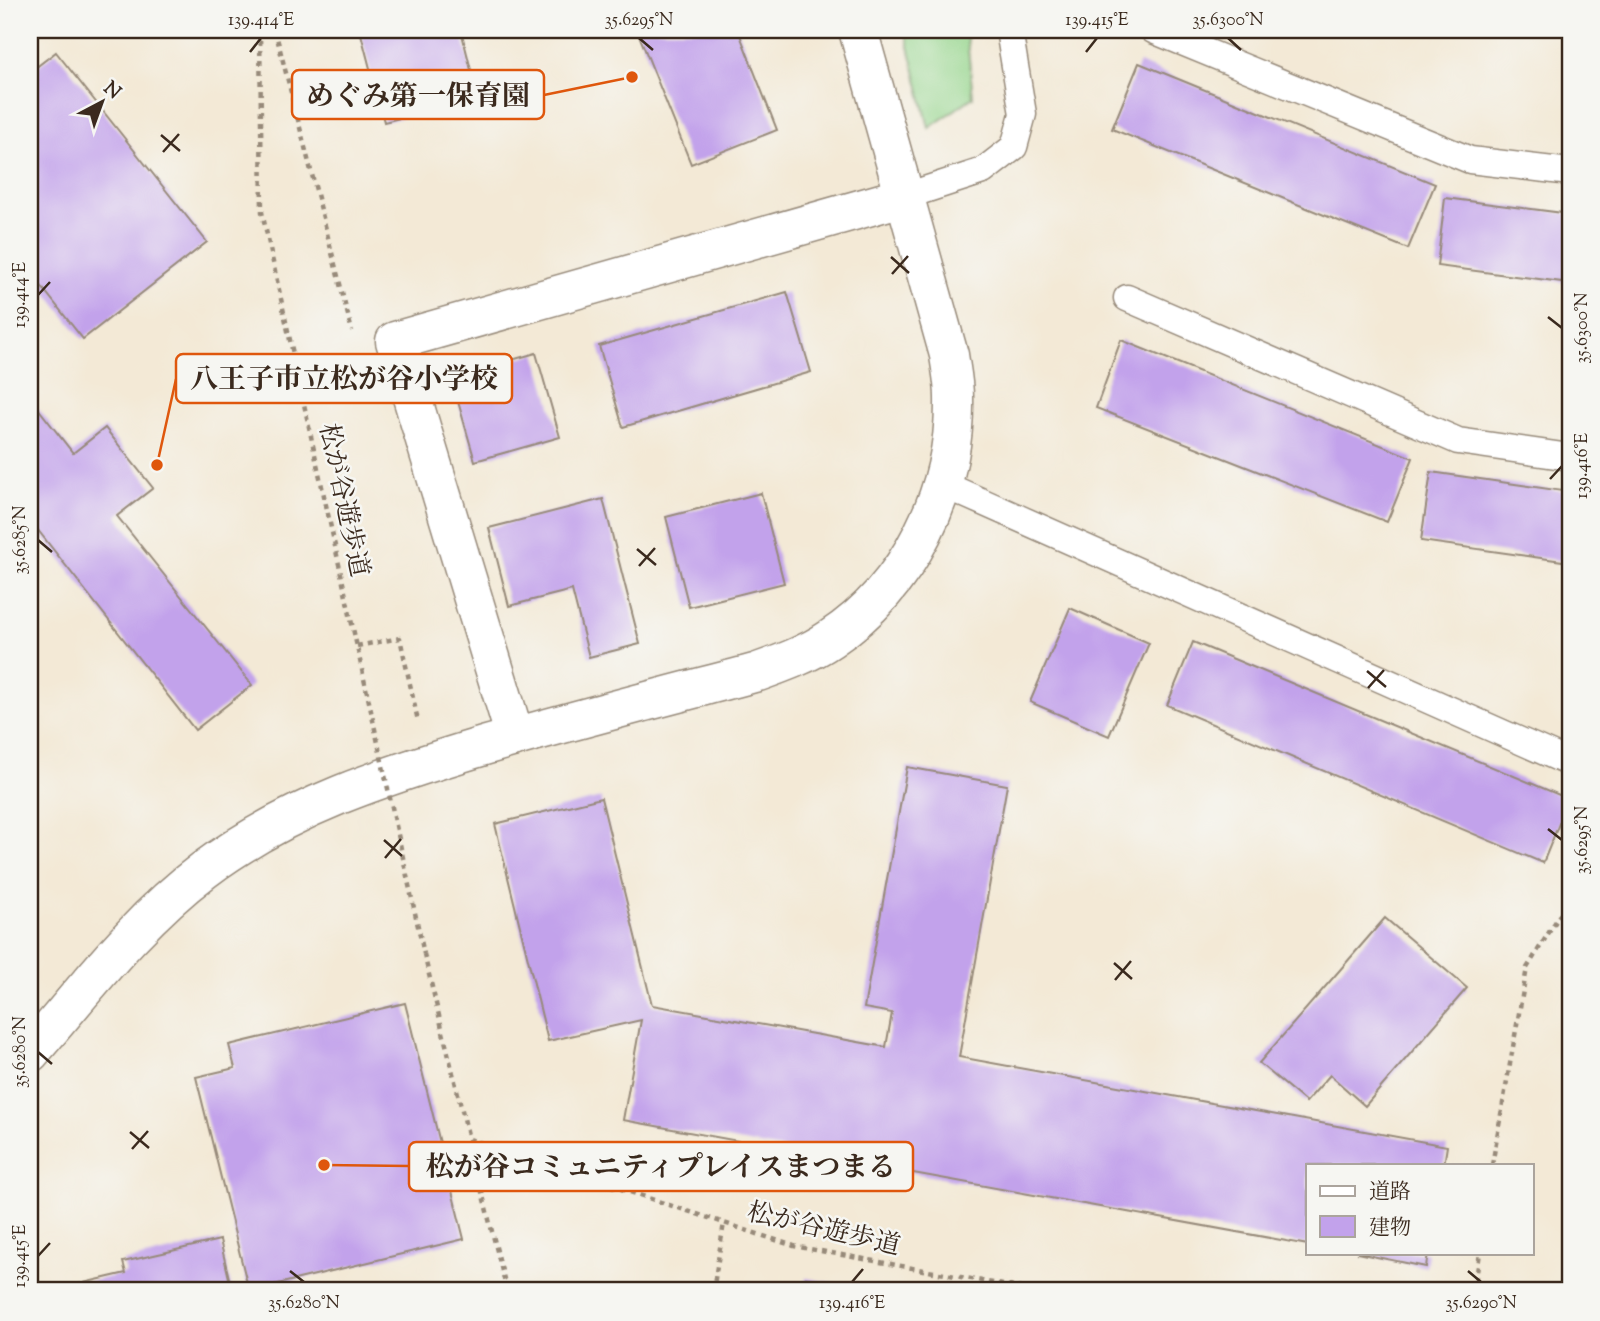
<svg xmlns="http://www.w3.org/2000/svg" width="1600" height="1321" viewBox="0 0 1600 1321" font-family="'Sorts Mill Goudy','Noto Serif JP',serif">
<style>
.green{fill:#96d68d;stroke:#688056;stroke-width:2}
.building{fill:#c2a2eb}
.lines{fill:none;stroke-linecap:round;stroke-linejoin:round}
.lane-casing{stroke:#978a7a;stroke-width:29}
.street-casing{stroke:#978a7a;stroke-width:41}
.secondary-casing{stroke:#978a7a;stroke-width:41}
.path{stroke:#978a7a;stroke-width:4.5;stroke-dasharray:5 5;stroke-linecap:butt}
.lane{stroke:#fff;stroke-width:26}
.street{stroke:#fff;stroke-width:38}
.secondary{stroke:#fff;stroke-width:38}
.path-bridge{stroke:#978a7a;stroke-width:4.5;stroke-dasharray:5 5;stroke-linecap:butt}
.ticks{fill:none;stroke:#3b2a1e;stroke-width:2.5}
.labels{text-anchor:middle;stroke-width:5;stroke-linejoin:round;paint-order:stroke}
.street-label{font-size:26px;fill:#3b2a1e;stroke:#f6f6f2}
.leader{fill:none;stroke:#df570d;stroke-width:2.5}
.callout-dot{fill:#df570d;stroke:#f6f6f2;stroke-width:2.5}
.callout{fill:#f6f6f2;stroke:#df570d;stroke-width:2.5}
.callout-label{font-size:28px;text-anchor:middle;font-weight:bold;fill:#3b2a1e}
.neatline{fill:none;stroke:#3b2a1e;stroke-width:2.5}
.ticks-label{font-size:18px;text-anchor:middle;fill:#3b2a1e}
</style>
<rect width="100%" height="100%" fill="#f6f6f2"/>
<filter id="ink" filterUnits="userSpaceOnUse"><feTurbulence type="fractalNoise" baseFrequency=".0143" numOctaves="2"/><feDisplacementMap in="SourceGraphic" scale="14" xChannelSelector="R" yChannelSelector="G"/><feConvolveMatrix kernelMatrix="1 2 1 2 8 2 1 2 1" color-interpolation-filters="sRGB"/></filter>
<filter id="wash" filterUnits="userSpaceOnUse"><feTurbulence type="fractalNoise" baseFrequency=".00686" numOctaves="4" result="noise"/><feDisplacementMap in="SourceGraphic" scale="28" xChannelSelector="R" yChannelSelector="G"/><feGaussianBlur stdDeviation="1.57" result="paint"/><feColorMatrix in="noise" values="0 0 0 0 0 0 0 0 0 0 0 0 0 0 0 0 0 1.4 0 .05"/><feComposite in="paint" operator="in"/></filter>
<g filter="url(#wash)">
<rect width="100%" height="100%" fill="#f3e9d6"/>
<polygon class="green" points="905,30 966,30 973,97 929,128"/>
<g id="blocks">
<g class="building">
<polygon points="360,30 461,30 478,98 384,122"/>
<polygon points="637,30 738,30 777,130 691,164"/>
<polygon points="56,52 207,242 83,339 30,272 30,72"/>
<polygon points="1139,63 1435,184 1408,249 1112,129"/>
<polygon points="1445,198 1570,214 1570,283 1437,266"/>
<polygon points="787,292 811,372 623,427 599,346"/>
<polygon points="1121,340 1413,458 1387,522 1096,408"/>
<polygon points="536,353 560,437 475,461 451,377"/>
<polygon points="30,398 73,453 105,428 153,488 117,516 252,685 195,730 30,520"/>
<polygon points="1431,472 1570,492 1570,562 1421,541"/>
<polygon points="761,493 784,583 689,607 666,517"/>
<polygon points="603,499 640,644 589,657 572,590 509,606 489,528"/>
<polygon points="1070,608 1149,643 1109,736 1030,702"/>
<polygon points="1193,642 1569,799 1543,863 1167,705"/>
<polygon points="907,767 1007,785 959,1057 1447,1146 1444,1165 1308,1165 1308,1245 623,1120 641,1020 548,1041 495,824 601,798 652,1005 886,1047 892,1013 864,1008"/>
<polygon points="1385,918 1467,988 1365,1106 1330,1075 1306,1102 1259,1063"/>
<polygon points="405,1003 464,1239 249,1291 196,1077 235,1068 229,1045"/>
<polygon points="220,1240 232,1291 49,1291 126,1273 123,1262"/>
<polygon points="1357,1253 1428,1253 1426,1267"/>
<polygon points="806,1278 869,1290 869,1291 804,1291"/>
</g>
</g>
</g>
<g filter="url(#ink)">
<use href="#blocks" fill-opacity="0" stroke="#978a7a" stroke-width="2"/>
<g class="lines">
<g class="lane-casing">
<g id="lane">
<polyline points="1153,30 1470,160 1570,172"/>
<polyline points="906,196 983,171 1014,147 1023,114 1009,30"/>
<polyline points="1127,298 1458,441 1570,457"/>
<polyline points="942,484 1570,763"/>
</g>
</g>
<g class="street-casing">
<polyline id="street" points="515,737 395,341 906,196"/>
</g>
<g class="secondary-casing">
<path id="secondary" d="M30 1053C85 990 136 921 204 870 289 806 387 775 487 745 577 719 667 696 758 672 783 663 808 654 830 639 909 587 956 491 954 397 954 383 951 369 949 355L858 30"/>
</g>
<g class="path">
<polyline points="260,30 262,212 366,688"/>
<polyline points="275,30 352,331"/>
<polyline points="357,646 400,638 418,721"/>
<polyline points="424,954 469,1139 794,1246 1036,1291"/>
<polyline points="469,1140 507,1291"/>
<polyline points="1492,1165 1527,968 1559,916 1570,906"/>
<polyline points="713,1291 724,1223"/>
<polyline points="1474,1291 1480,1253"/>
</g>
<use href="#lane" class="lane"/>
<use href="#street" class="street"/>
<use href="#secondary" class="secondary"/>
<polyline class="path-bridge" points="366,688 424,954"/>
</g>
</g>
<path class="ticks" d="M639 38 653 50M1228 38 1241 50M250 52 261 38M1086 52 1097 38M161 135 180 151M163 152 179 134M891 257 909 273M892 274 908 256M38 295 50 282M1548 317 1562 328M1550 479 1562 466M38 540 52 552M637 549 656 565M639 566 655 548M1367 671 1386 687M1368 688 1384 670M1548 829 1562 840M384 840 402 856M385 858 401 839M1114 963 1132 979M1115 980 1131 961M38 1052 52 1064M130 1132 149 1148M132 1149 148 1131M38 1256 50 1243M290 1271 304 1282M1468 1271 1481 1282M852 1282 863 1269"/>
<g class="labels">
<g class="street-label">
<text transform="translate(345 500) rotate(78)" y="9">松が谷遊歩道</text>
<text transform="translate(824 1228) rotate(13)" y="9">松が谷遊歩道</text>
</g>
</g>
<path class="leader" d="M632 77L544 95M157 465L176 379M324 1165L409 1166"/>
<g class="callout-dot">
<circle cx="632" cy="77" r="7"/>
<circle cx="157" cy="465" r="7"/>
<circle cx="324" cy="1165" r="7"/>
</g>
<g class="callout">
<rect x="292" y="70" width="252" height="49" rx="7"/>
<rect x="176" y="354" width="336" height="49" rx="7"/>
<rect x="409" y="1142" width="504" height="49" rx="7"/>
</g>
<g class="callout-label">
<text x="418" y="105">めぐみ第一保育園</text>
<text x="344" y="388">八王子市立松が谷小学校</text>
<text x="661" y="1176">松が谷コミュニティプレイスまつまる</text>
</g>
<rect width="1600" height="1321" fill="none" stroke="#f6f6f2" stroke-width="77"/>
<rect x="1306" y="1164" width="228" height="91" fill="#f6f6f2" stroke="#aba49d" stroke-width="2"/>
<rect x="1320" y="1186" width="35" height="10" fill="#ffffff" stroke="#aba49d" stroke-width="2"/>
<text x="1369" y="1198" font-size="21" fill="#3b2a1e">道路</text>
<rect x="1320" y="1216" width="35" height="21" fill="#c2a2eb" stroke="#aba49d" stroke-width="2"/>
<text x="1369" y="1234" font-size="21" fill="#3b2a1e">建物</text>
<g transform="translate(102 102) rotate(41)" stroke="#f6f6f2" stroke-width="5" paint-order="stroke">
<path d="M0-5L12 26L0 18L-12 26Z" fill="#3b2a1e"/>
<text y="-10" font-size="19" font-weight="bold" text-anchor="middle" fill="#3b2a1e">N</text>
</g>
<rect x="38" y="38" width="1524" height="1244" class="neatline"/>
<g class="ticks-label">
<text x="261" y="25">139.414°E</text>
<text x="639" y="25">35.6295°N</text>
<text x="1097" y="25">139.415°E</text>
<text x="1228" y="25">35.6300°N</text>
<text transform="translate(19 295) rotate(-90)" y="6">139.414°E</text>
<text transform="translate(1581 328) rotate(-90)" y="6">35.6300°N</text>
<text transform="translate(1581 466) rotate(-90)" y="6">139.416°E</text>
<text transform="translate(19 540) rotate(-90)" y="6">35.6285°N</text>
<text transform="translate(1581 840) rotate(-90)" y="6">35.6295°N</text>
<text transform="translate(19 1052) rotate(-90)" y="6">35.6280°N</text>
<text transform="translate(19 1256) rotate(-90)" y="6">139.415°E</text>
<text x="304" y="1308">35.6280°N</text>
<text x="852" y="1308">139.416°E</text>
<text x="1481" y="1308">35.6290°N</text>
</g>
</svg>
